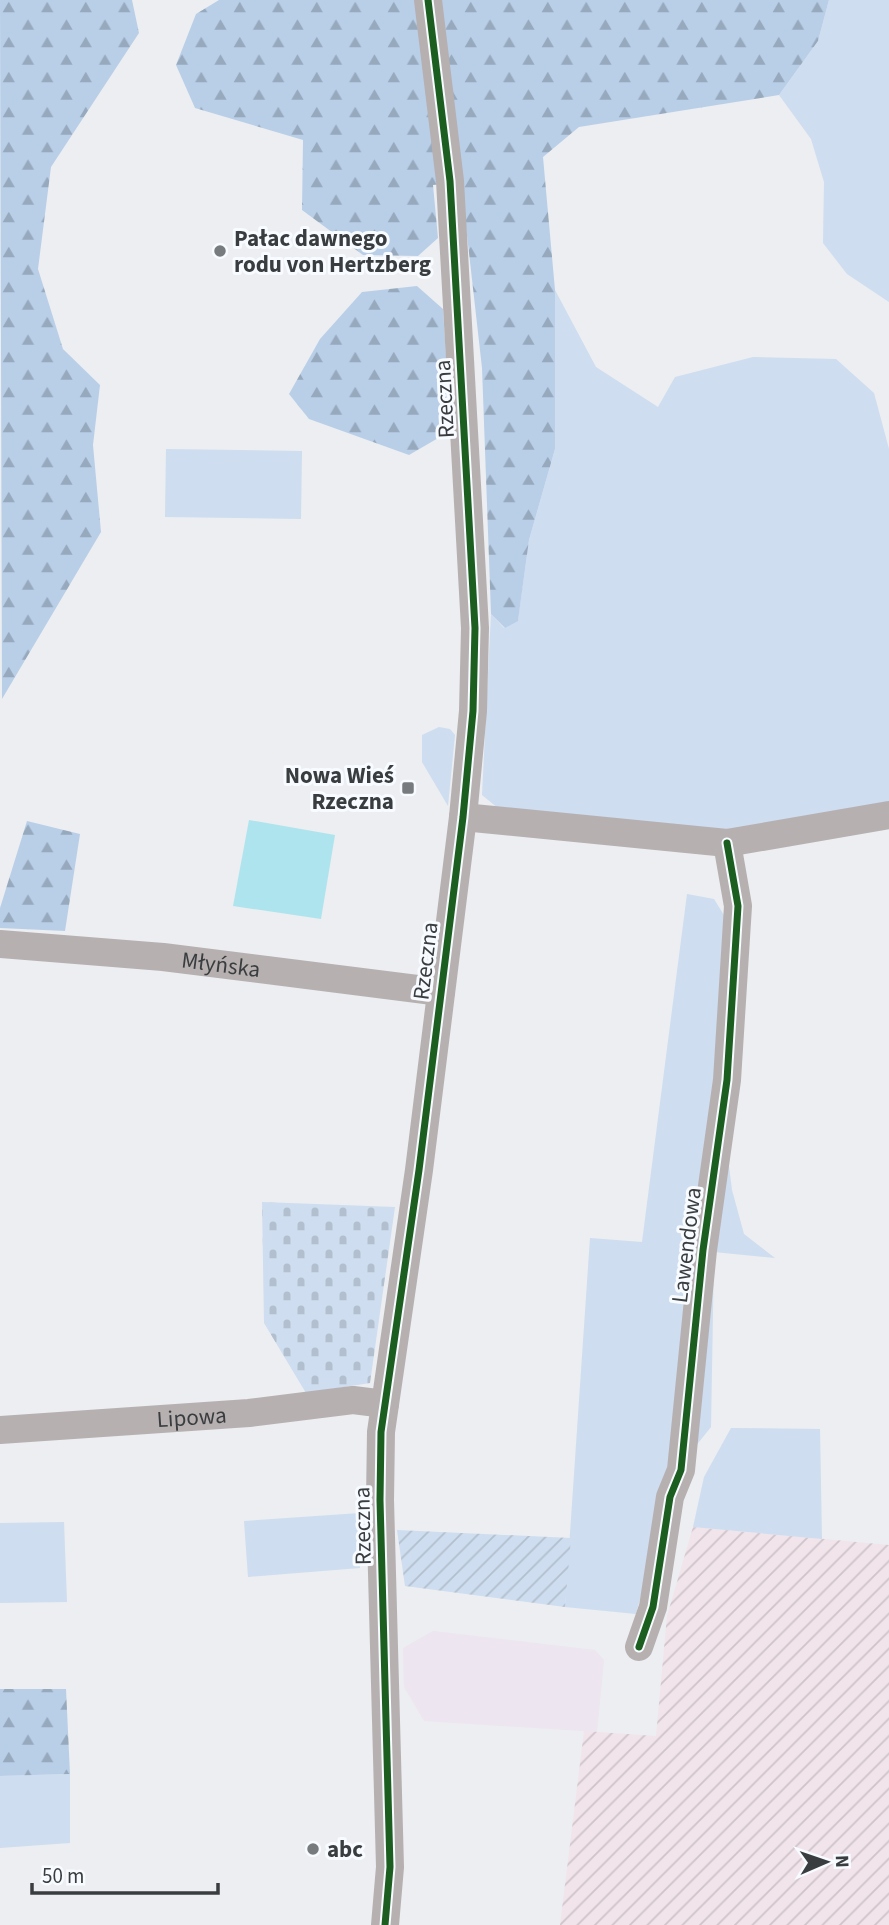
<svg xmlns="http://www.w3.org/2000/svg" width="889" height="1925" viewBox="0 0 889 1925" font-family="'Source Sans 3',sans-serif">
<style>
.commercial{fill:#ede5f0}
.industrial{fill:url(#industrial-furrows)}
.grass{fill:#ceddef}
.forest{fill:url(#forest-firs)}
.cemetery{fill:url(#cemetery-stones)}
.garden{fill:url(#garden-furrows)}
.water{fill:#aee4ed}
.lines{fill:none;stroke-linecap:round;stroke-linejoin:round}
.street{stroke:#b7b0b1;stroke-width:28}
.cycleway-casing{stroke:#f8fbff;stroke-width:11}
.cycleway{stroke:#1b5e20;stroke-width:7}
.poi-dot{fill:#787b7d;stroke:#f8fbff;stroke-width:2.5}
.labels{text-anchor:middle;stroke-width:6;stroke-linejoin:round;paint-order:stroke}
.poi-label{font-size:23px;font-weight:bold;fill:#3a3d3f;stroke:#f8fbff;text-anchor:start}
.street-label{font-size:23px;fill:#3a3d3f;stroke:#f8fbff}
</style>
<defs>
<pattern id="industrial-furrows" width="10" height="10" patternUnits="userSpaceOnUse" patternTransform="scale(1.75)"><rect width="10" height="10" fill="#f1e4ea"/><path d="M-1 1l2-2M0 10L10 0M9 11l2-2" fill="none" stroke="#cfc4ca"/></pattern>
<pattern id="forest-firs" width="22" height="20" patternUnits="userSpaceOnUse" patternTransform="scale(1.75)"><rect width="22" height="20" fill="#b9cfe8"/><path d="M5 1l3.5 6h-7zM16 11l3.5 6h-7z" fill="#97a9bd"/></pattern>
<pattern id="cemetery-stones" width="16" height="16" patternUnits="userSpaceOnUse" patternTransform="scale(1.75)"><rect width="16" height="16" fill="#ceddef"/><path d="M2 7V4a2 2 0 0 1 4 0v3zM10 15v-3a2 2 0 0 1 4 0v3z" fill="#b2bfce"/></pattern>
<pattern id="garden-furrows" width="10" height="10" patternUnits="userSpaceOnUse" patternTransform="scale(1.75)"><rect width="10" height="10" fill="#ceddef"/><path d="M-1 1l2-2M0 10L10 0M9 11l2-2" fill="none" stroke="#b2bfce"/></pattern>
</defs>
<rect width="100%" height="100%" fill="#eceef1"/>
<polygon class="commercial" points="433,1631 595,1650 604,1660 597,1732 424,1721 404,1687 403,1648"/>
<polygon class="industrial" points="693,1527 889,1545 889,1925 560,1925 584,1731 656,1736 667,1616"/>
<g class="grass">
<polygon points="829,0 889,0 889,302 847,274 823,243 824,182 811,139 779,95 818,41"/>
<polygon points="555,290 596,367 658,407 675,377 753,357 836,359 874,393 889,449 889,810 736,834 499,809 482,795 491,614 504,628 518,620 529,540 555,449"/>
<polygon points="166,449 302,451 301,519 165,517"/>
<polygon points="439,727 450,729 455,735 448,806 422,762 422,735"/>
<polygon points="687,894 714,899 727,920 725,1135 732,1190 744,1234 775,1258 714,1252 711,1427 674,1473 636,1614 565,1607 590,1238 642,1242"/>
<polygon points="731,1428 820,1429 822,1539 693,1527 704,1477"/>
<polygon points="360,1513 360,1568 248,1577 244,1521"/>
<polygon points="64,1522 67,1602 0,1603 0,1523"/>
<polygon points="70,1774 70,1843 0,1848 0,1776"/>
</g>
<g class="forest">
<polygon points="0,0 132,0 139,33 51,167 38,269 63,349 100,385 93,445 101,532 2,699"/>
<polygon points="219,0 829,0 818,41 779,95 579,127 543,157 555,290 555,449 529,540 518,621 505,628 491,614 482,368 461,182 433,185 438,238 418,256 363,255 302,210 303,140 195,108 176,65 196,14"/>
<polygon points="417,286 443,309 448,387 440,437 409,455 309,419 289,394 320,339 362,292"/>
<polygon points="27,821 80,834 65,931 0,928 0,908"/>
<polygon points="0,1689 66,1689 70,1774 0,1776"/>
</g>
<polygon class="cemetery" points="262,1202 395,1207 370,1383 306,1393 264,1323"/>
<polygon class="garden" points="397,1530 571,1538 565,1607 405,1586"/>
<polygon class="water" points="249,820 335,835 321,919 233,906"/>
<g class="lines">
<g class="street">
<polyline points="463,817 727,843 889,815"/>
<path id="s1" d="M0 944 163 957 441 992"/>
<path id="s2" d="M0 1430 249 1413 353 1400 385 1404"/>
<polyline points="639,1647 653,1607 670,1497 681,1470 703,1250 727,1080 738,906 727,843"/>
<polyline points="385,1925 390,1867 380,1500 381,1432 419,1170 463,817 473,711 475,628 450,181 428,0"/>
</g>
<g class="cycleway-casing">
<g id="cycleway">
<polyline points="639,1647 653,1607 670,1497 681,1470 703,1250 727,1080 738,906 727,843"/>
<polyline points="385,1925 390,1867 380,1500 381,1432 419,1170 463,817 473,711 475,628 450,181 428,0"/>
</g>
</g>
<use href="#cycleway" class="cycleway"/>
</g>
<g class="poi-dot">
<circle cx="220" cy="251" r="7"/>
<rect x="401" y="781" width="14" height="14" rx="3.5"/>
<circle cx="313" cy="1849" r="7"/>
</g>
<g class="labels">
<g class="poi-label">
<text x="234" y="246">Pałac dawnego<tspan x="234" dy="26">rodu von Hertzberg</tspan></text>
<text x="394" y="783" text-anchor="end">Nowa Wieś<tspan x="394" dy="26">Rzeczna</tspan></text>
<text x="327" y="1857">abc</text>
</g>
<g class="street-label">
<text transform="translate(444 399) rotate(-93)" y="8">Rzeczna</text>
<text transform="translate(425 961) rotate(-83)" y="8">Rzeczna</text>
<text dy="8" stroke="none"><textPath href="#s1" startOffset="222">Młyńska</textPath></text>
<text transform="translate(686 1245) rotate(-83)" y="8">Lawendowa</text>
<text dy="8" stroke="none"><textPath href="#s2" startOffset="192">Lipowa</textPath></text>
<text transform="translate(362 1526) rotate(-91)" y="8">Rzeczna</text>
</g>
</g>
<g transform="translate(826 1862) rotate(88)" stroke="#f8fbff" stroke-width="5" paint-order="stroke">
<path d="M0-5L12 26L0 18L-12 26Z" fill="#3a3d3f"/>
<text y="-10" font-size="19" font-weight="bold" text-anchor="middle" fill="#3a3d3f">N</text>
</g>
<path d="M32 1883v10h186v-10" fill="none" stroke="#3a3d3f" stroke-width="3.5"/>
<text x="42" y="1883" font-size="21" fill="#3a3d3f" stroke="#f8fbff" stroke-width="5" paint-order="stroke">50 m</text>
</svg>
